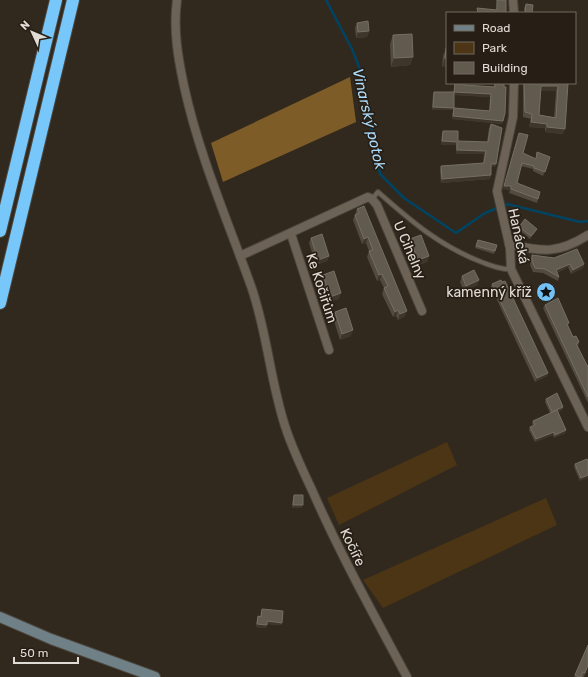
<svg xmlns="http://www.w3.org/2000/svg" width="588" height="677" viewBox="0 0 588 677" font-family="Rubik,sans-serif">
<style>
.green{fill:#4b3514}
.forest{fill:#7e5c28}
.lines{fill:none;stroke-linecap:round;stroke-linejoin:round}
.stream{stroke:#004464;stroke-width:2.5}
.service-casing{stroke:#4d463d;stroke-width:6}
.minor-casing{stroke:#4d463d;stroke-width:10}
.secondary-casing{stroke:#4d463d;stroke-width:12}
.motorway-casing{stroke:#4d463d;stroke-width:14}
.service{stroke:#6c6356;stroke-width:4}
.minor{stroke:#6c6356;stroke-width:8}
.secondary{stroke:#6f8187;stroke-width:10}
.motorway{stroke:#77c7fa;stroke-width:12}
.wall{fill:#524a3e;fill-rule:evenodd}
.shaded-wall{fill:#3e362b}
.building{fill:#615a4e;stroke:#756e63;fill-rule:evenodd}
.labels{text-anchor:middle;stroke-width:3.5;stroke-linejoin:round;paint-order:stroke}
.street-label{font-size:14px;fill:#e0dbd4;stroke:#271f15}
.poi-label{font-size:14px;fill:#e0dbd4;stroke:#271f15;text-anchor:end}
.water-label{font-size:15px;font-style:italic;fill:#aad9f9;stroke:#271f15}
</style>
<rect width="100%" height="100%" fill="#31291e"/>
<g class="green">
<polygon points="447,442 457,465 339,525 327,498"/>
<polygon points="546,498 557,525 383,608 363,580"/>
</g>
<polygon class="forest" points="350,77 356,122 223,182 211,143"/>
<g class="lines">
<polyline class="stream" points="326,0 352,49 361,72 380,174 404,198 456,233 485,213 507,204 580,222 588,221"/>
<g class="service-casing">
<path id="service" d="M372 199 378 192C412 222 441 247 484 263 493 266 502 270 511 269"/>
</g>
<g class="minor-casing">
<g id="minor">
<path d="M177 0C173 29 178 58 184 86 199 155 227 219 251 286 267 331 270 380 285 426 292 448 302 469 312 490 340 554 374 615 407 677"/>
<polyline points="513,0 514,13"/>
<polyline points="514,83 513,117 497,191 510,248 511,269 588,427"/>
<polyline points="291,234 329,350"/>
<path d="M509 244C543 252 558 254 588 235"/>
<polyline points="240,256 368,197 372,199 377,205 422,311"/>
</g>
</g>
<g class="secondary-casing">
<polyline id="secondary" points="0,617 51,639 155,677"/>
</g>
<g class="motorway-casing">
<g id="motorway">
<polyline points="0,231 56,0"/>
<polyline points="0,303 73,0"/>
</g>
</g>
<use href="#service" class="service"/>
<use href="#minor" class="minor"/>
<use href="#secondary" class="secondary"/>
<use href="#motorway" class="motorway"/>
</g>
<g class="wall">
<polygon points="497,0 506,0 506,13 477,13 477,8 496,10"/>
<polygon points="526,4 532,13 524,13 524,8"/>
<polygon points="357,23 369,31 367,37 356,38 355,28"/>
<polygon points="393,35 413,57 410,65 391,67 390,44"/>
<polygon points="446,48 447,48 447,67 442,67 443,56"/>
<path d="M454 83H464V85L494 87V83H504L502 124 452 119 453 110H432L433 94 434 92H454ZM454 95 490 97 489 111 454 108Z"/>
<path d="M523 83H568L563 134 545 132V128L529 127 531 119 523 117ZM541 91H556L554 117 539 115Z"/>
<polygon points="491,124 496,164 495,167 491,167 491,175 490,179 441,183 440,170 441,166 483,163 484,154 456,154 456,145 441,145 442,134 443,131 458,141 487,142 489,128"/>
<polygon points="518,136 523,153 536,159 537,152 550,157 543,176 533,171 533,169 521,166 517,183 540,192 537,203 509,193 510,190 503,189"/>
<polygon points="357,209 405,316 398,320 396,316 393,317 382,294 384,288 380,280 377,281 367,257 369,251 366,243 362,244 353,220"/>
<polygon points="519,227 537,229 536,231 530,239 518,229"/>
<polygon points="311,238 329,256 327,261 316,265 309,243"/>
<polygon points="410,239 429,256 427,262 416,266 408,245"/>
<polygon points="478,240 497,245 494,254 475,248"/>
<polygon points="532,255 584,264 583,268 571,274 568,267 557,273 559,277 558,281 543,273 533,272 530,265 531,259"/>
<polygon points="323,275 339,299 328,302 321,281"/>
<polygon points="462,276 479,280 477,285 464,291 460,282"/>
<polygon points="492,284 548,373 547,376 535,382 491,287"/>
<polygon points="545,305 568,326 573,337 579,342 578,346 588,367 588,403 543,308"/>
<polygon points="335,312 351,336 340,340 333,318"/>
<polygon points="546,399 563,407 562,410 558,412 566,430 565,433 554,438 553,435 535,442 529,430 530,427 533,426 532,424 533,421 550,413 545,402"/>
<polygon points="588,461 580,481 574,467 575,464"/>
<polygon points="294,495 302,508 292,508 293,498"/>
<polygon points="262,609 282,623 281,625 267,624 266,628 256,627 257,619 258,616 260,616"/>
<polygon points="588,645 588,665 584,677 574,677"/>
</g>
<g class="shaded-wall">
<polygon points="369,31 367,37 356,38 358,32"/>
<polygon points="413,57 410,65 391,67 394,58"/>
<polygon points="445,58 447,59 447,67 442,67"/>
<polygon points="541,86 558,86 556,91 540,91"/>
<polygon points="454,92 491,94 490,97 453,95"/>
<polygon points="433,107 454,108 453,110 432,110"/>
<polygon points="453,116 503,121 502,124 452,119"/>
<polygon points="531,122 547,124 545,128 529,127"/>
<polygon points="547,127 565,129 563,134 545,132"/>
<polygon points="442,141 457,142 456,145 441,145"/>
<polygon points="457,150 486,151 484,154 456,154"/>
<polygon points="491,164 496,164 495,167 489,167"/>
<polygon points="491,175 490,179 441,183 442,179"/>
<polygon points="504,186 511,186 510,190 503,189"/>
<polygon points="537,229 536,231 530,239 531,236"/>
<polygon points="368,237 366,243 362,244 364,239"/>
<polygon points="329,256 327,261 316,265 318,260"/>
<polygon points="429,256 427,262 416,266 418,260"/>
<polygon points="570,264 568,267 554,274 556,270"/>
<polygon points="584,264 583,268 571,274 573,270"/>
<polygon points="382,274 380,280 377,281 379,275"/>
<polygon points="479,280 477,285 464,291 466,286"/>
<polygon points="341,293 339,299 328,302 330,297"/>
<polygon points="398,310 396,316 393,317 395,312"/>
<polygon points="407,311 405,316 398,320 400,314"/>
<polygon points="353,330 351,336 340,340 342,334"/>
<polygon points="548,373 547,376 535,382 537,378"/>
<polygon points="563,407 562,410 551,415 552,412"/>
<polygon points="566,430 565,433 554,438 555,435"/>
<polygon points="554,432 553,435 535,442 536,439"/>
<polygon points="588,475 588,478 580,481 581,478"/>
<polygon points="293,505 303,505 302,508 292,508"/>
<polygon points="267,621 282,623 281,625 266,624"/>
<polygon points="257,624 267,625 266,628 256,627"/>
</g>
<g class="building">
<polygon points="497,0 506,0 506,13 478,13 477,8 497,10"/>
<polygon points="526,4 533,5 532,13 525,13"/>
<polygon points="368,21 369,31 358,32 357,23"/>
<polygon points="412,34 413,57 394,58 393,35"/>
<polygon points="446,48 447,48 447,59 445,58"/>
<polygon points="455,83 464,83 464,85 495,87 495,83 504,83 504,87 506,87 505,113 503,121 453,116 454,108 490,111 491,94 454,92"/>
<path d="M524 83H568L565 129 547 127V124L531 122 532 114 525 112ZM541 86H558L556 118 539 115Z"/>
<polygon points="434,92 454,92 454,108 433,107"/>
<polygon points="491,124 502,128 496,164 491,164 491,175 442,179 441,166 484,163 486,151 457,150 457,142 442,141 443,131 458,131 458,141 488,142"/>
<polygon points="519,133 528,135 523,153 536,159 537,152 550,157 545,172 534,168 534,166 522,163 517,183 540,192 538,199 511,189 511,186 504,186"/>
<polygon points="364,206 407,311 400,314 398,310 395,312 384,288 388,286 382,274 379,275 369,251 373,250 368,237 364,239 355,215 359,213 357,209"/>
<polygon points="525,219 537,229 531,236 519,227"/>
<polygon points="322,234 329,256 318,260 311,238"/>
<polygon points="421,235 429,256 418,260 410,239"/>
<polygon points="478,240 497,245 495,251 476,246"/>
<polygon points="577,249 584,264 573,270 570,264 556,270 559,277 545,269 535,268 532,261 532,255 554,258"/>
<polygon points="474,270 479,280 466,286 462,276"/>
<polygon points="334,271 341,293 330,297 323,275"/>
<polygon points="501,280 502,282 505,281 548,373 537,378 492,284"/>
<polygon points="558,298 569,323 567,324 573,337 576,336 579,342 576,344 588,367 588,397 545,305"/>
<polygon points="346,308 353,330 342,334 335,312"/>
<polygon points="557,393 563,407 552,412 546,399"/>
<polygon points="557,410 566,430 555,435 554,432 536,439 530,427 535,425 533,421"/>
<polygon points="587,459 588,461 588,475 581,478 575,464"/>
<polygon points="294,495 303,495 303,505 293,505"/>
<polygon points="262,609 283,611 282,623 267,621 267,625 257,624 258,616 261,617"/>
<polygon points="588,645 588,665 585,673 583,672 581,677 579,677 575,675"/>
</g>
<defs>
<g id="sight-disc" transform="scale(1)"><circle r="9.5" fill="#71c1f5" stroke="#271f15"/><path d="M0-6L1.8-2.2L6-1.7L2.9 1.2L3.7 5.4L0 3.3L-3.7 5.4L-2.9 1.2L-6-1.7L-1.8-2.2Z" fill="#111"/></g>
</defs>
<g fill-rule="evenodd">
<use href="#sight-disc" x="546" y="292"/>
</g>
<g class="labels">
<g class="street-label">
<text transform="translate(519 236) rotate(78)" y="5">Hanácká</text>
<text transform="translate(410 250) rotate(67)" y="5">U Cihelny</text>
<text transform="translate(322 288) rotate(72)" y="5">Ke Kočiřům</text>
<text transform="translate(353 547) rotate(64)" y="5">Kočíře</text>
</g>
<g class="poi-label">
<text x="532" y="297">kamenný kříž</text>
</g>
<g class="water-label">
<text transform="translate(369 119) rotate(77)" y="5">Vinarský potok</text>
</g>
</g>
<rect x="446" y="12" width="130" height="72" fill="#271f15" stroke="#716a61"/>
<rect x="454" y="25" width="20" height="6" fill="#6f8187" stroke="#716a61"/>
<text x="482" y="32" font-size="12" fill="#e0dbd4">Road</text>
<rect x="454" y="42" width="20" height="12" fill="#4b3514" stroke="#716a61"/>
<text x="482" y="52" font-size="12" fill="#e0dbd4">Park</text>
<rect x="454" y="62" width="20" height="12" fill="#615a4e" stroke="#716a61"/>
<text x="482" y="72" font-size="12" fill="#e0dbd4">Building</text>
<g transform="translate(32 32) rotate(314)" stroke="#271f15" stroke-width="3" paint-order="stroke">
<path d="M0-3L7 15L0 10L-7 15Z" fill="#e0dbd4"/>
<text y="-6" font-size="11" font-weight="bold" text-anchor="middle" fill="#e0dbd4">N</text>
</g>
<path d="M14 657v6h64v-6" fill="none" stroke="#e0dbd4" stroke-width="2"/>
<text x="20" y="657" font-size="12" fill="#e0dbd4" stroke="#271f15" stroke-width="3" paint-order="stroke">50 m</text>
</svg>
